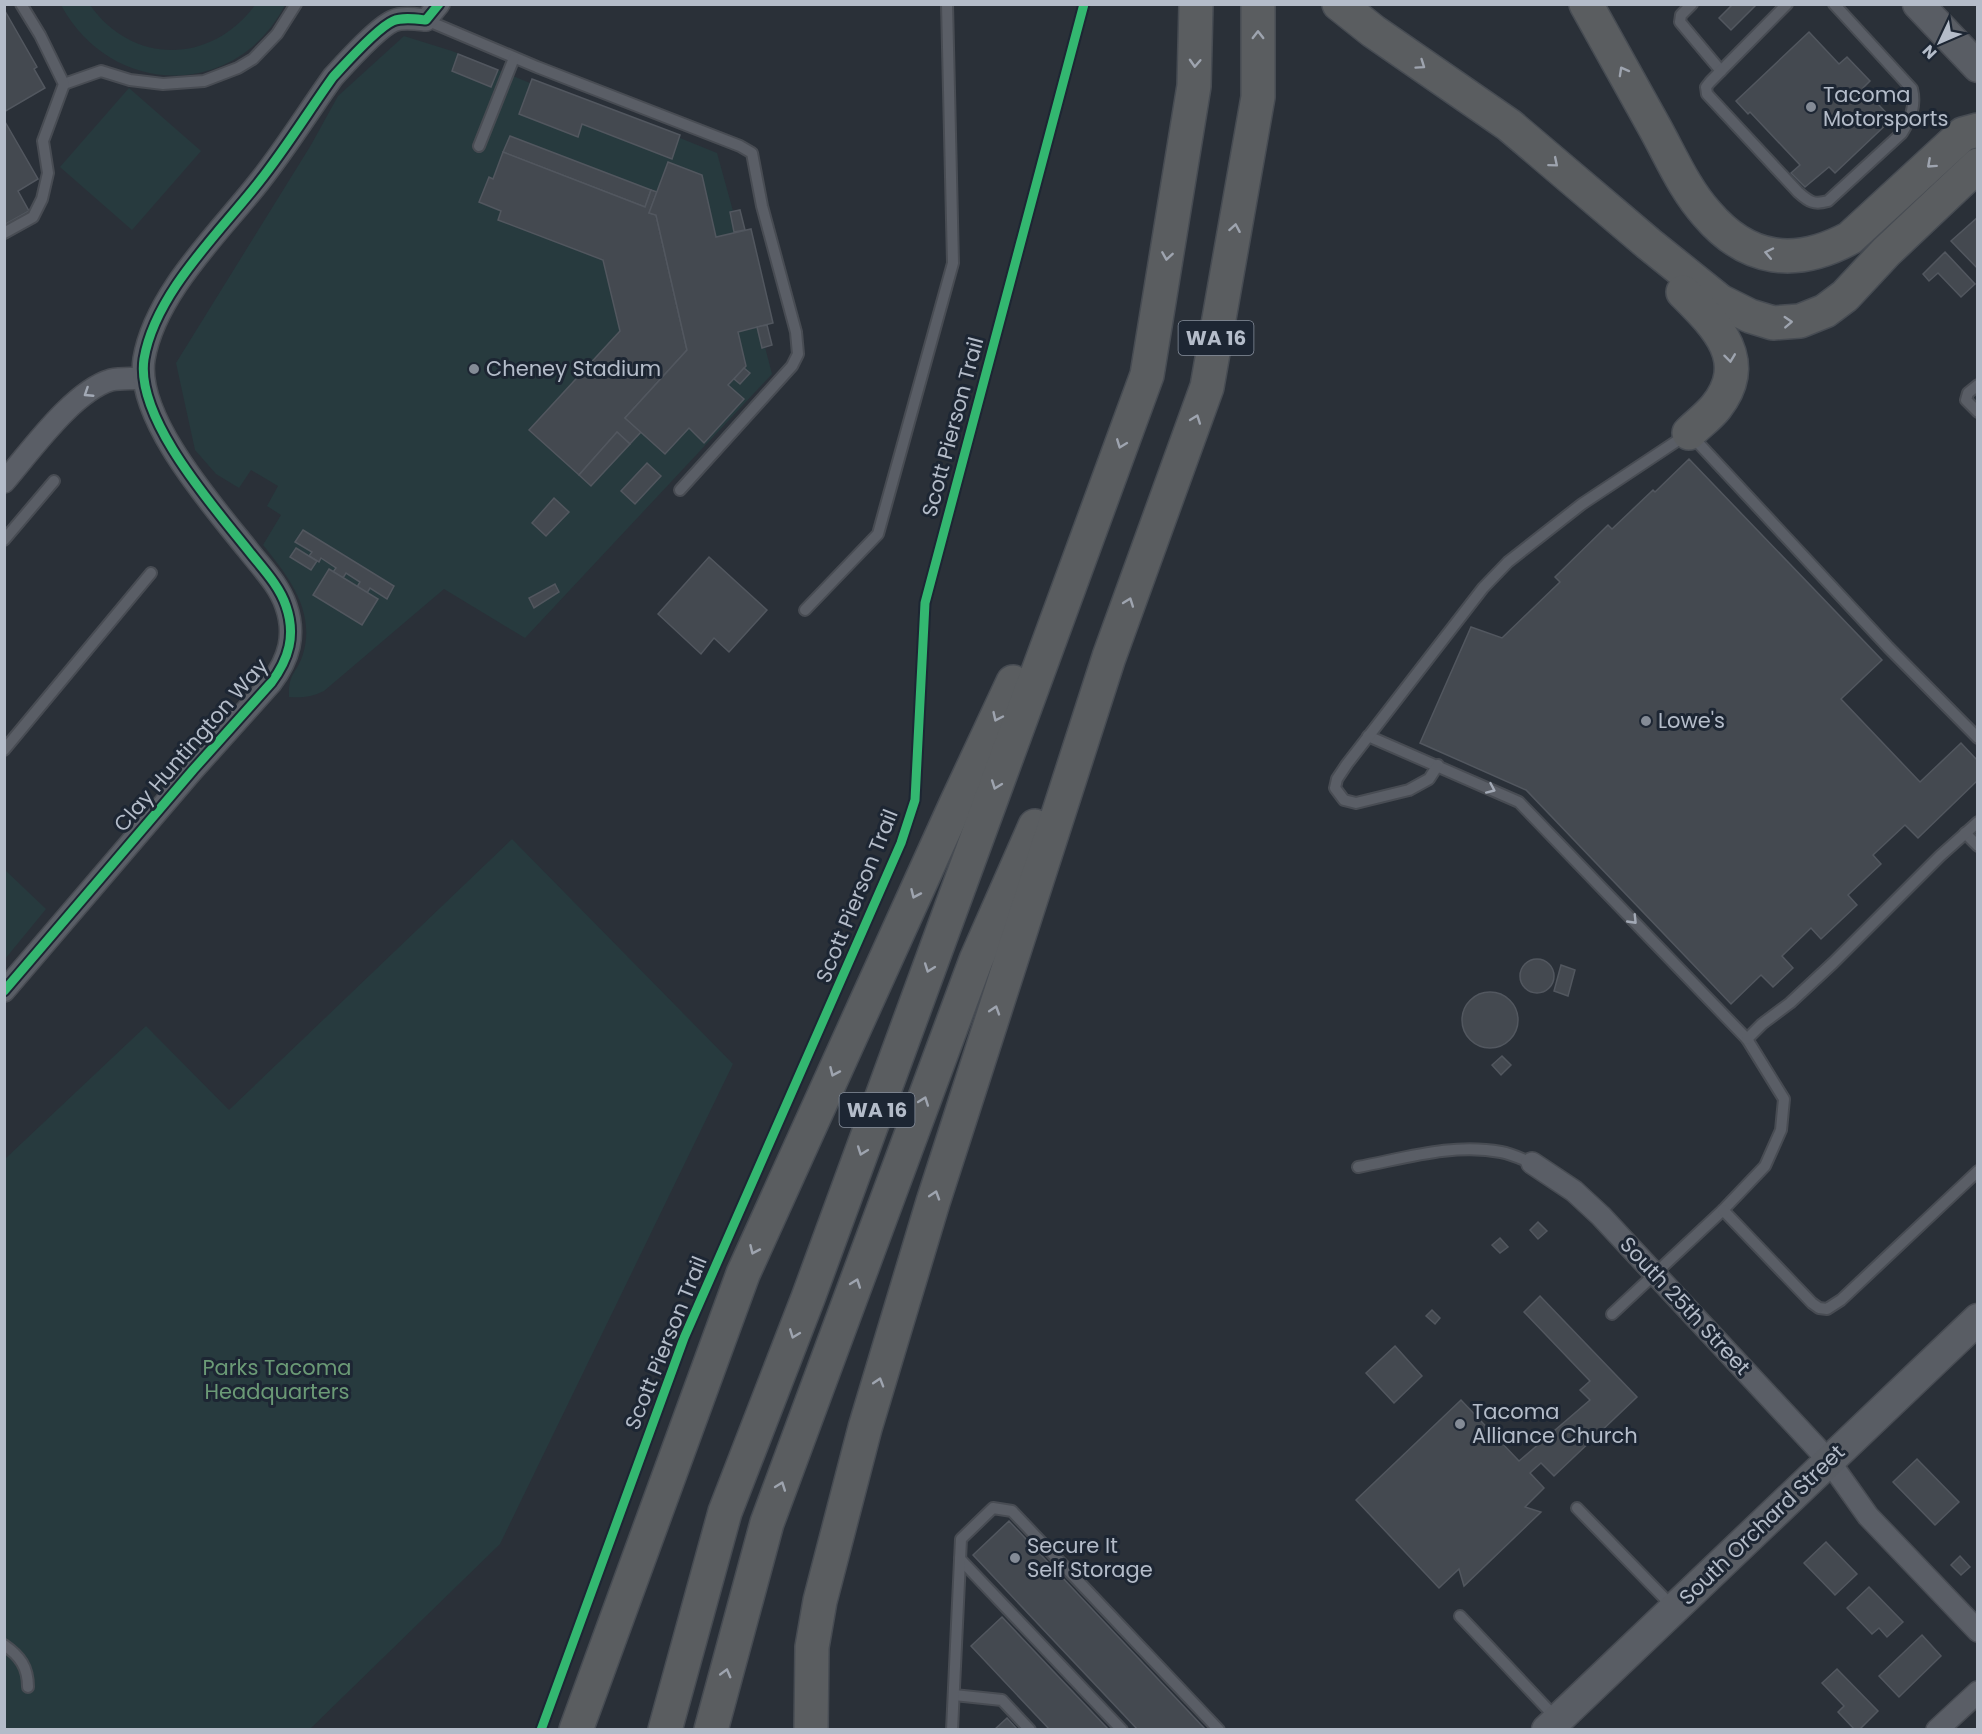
<svg xmlns="http://www.w3.org/2000/svg" width="1982" height="1734" viewBox="0 0 1982 1734" font-family="Poppins,sans-serif">
<style>
.green{fill:#273a3e}
.building{fill:#444950;stroke:#52575f;stroke-width:1.5}
.lines{fill:none;stroke-linecap:round;stroke-linejoin:round}
.service-casing{stroke:#484c53;stroke-width:14}
.minor-casing{stroke:#484c53;stroke-width:24}
.secondary-casing{stroke:#484c53;stroke-width:33}
.motorway-casing{stroke:#474c53;stroke-width:36}
.service{stroke:#5a5e66;stroke-width:10}
.minor{stroke:#5a5e66;stroke-width:21}
.secondary{stroke:#595d64;stroke-width:30}
.motorway{stroke:#5a5d60;stroke-width:33}
.cycleway-casing{stroke:#1d2633;stroke-width:13}
.cycleway{stroke:#33b770;stroke-width:9}
.oneway{stroke:#9ea4af}
.oneway2{stroke:#a2a9b5}
.poi-dot{fill:#848b96;stroke:#1d2633;stroke-width:2}
.labels{text-anchor:middle;stroke-width:6;stroke-linejoin:round;paint-order:stroke}
.shield{fill:#1d2633;stroke:#878f9c;stroke-width:1.5}
.shield-label{font-size:20px;font-weight:bold;fill:#b4bcc9}
.poi-label{font-size:21px;fill:#b4bcc9;stroke:#1d2633;text-anchor:start}
.street-label{font-size:21px;fill:#b4bcc9;stroke:#1d2633}
.park-label{font-size:21px;fill:#6b9a76;stroke:#1d2633}
</style>
<rect width="100%" height="100%" fill="#2a3038"/>
<g class="green">
<path d="M61 5H90C133 66 212 64 255 5H285C236 100 111 98 61 5Z"/>
<path d="M404 36 452 51 530 83 532 79 680 135V138L717 153 733 211 740 210 745 230 751 229 773 323 767 325 772 345 765 347 772 374 525 638 444 589 324 691C312 697 302 698 289 697 288 672 297 674 303 654 316 611 288 576 263 545L281 515 267 506 278 486 251 470 239 488 216 474 195 450 176 363 311 145 338 96Z"/>
<polygon points="129,88 201,151 132,230 60,167"/>
<polygon points="512,839 733,1064 500,1544 310,1729 5,1730 5,1159 146,1026 229,1110"/>
<polygon points="5,870 46,909 5,959 4,959"/>
</g>
<g class="building">
<polygon points="1733,4 1757,4 1731,30 1719,18"/>
<polygon points="5,11 37,67 34,69 45,88 4,112"/>
<polygon points="1809,32 1839,64 1847,57 1870,81 1863,88 1892,119 1835,173 1829,167 1805,187 1791,173 1800,165 1750,112 1748,114 1736,101"/>
<polygon points="458,54 498,70 491,87 452,71"/>
<polygon points="532,79 680,135 672,159 582,124 578,137 519,114"/>
<polygon points="4,120 38,179 18,191 29,211 4,225"/>
<polygon points="510,136 651,190 645,207 503,152"/>
<polygon points="503,152 645,207 651,190 657,192 649,213 656,215 687,350 625,418 641,432 630,444 617,432 579,475 529,430 620,331 603,260 498,220 501,211 479,202 489,177 493,179"/>
<polygon points="668,162 702,175 716,237 751,229 773,323 738,332 746,366 728,385 744,399 704,443 689,428 665,454 625,418 687,350 656,215 649,213"/>
<polygon points="740,210 745,230 734,232 730,212"/>
<polygon points="1978,217 1978,269 1951,241"/>
<polygon points="1945,252 1975,284 1961,297 1938,273 1929,281 1923,274"/>
<polygon points="767,325 772,345 762,348 757,327"/>
<polygon points="744,368 750,373 740,384 734,379"/>
<polygon points="617,432 630,444 591,486 579,475"/>
<polygon points="1689,459 1882,660 1841,699 1920,782 1961,743 1978,761 1978,780 1918,838 1905,825 1873,855 1881,864 1848,895 1857,905 1821,939 1811,928 1782,956 1793,968 1773,987 1761,975 1731,1004 1526,790 1420,743 1471,627 1502,638 1560,582 1555,577 1608,525 1612,529 1653,490 1655,492"/>
<polygon points="647,463 661,476 635,504 621,491"/>
<polygon points="554,498 569,512 546,536 532,523"/>
<polygon points="303,530 394,586 387,599 370,588 367,593 357,587 360,582 346,573 343,578 333,572 336,568 321,558 319,562 309,556 312,552 295,542"/>
<polygon points="296,548 317,561 311,570 290,557"/>
<polygon points="709,557 767,610 729,652 714,638 701,654 658,614"/>
<polygon points="329,569 378,599 362,625 313,595"/>
<polygon points="555,584 559,592 534,608 529,598"/>
<circle cx="1537" cy="976" r="17"/>
<polygon points="1561,965 1575,970 1568,996 1554,991"/>
<circle cx="1490" cy="1020" r="28"/>
<polygon points="1502,1056 1511,1065 1501,1075 1492,1065"/>
<polygon points="1538,1222 1547,1231 1538,1239 1530,1230"/>
<polygon points="1500,1238 1508,1247 1500,1253 1492,1245"/>
<polygon points="1540,1296 1637,1397 1554,1476 1541,1463 1530,1473 1544,1488 1525,1507 1541,1512 1464,1586 1459,1569 1439,1588 1356,1500 1461,1400 1519,1461 1590,1400 1580,1390 1590,1381 1524,1312"/>
<polygon points="1432,1310 1440,1318 1435,1324 1426,1316"/>
<polygon points="1395,1346 1422,1376 1394,1403 1366,1373"/>
<polygon points="1917,1459 1959,1502 1935,1525 1893,1482"/>
<polygon points="1009,1521 1206,1730 1138,1730 973,1555"/>
<polygon points="1826,1542 1857,1574 1835,1595 1804,1563"/>
<polygon points="1960,1556 1970,1567 1961,1575 1951,1565"/>
<polygon points="1869,1587 1903,1622 1887,1637 1879,1628 1872,1634 1847,1608"/>
<polygon points="1002,1617 1109,1730 1050,1730 971,1646"/>
<polygon points="1922,1635 1941,1656 1899,1697 1879,1676"/>
<polygon points="1837,1669 1878,1711 1859,1730 1855,1730 1838,1712 1844,1706 1822,1683"/>
<polygon points="1007,1718 1018,1730 994,1730"/>
</g>
<g class="lines">
<g class="service-casing">
<g id="service">
<polyline points="1692,4 1681,15 1680,22 1721,71"/>
<path d="M1787 4 1710 82 1706 87 1707 94 1798 192C1809 202 1814 205 1828 201L1902 133C1911 118 1916 105 1912 89L1834 4"/>
<polyline points="426,20 537,67 740,146 752,153 762,206 796,332 798,354 792,366 680,490"/>
<polyline points="64,84 101,71 130,80 163,84 204,81 238,68 253,59 277,34 296,4"/>
<polyline points="479,146 514,58"/>
<polyline points="4,233 33,217 42,199 48,173 43,141 64,84 40,35 21,4"/>
<polyline points="1978,385 1968,393 1966,400 1978,412"/>
<polyline points="4,540 54,481"/>
<polyline points="805,610 878,534 953,263 947,4"/>
<polyline points="1368,736 1519,802 1747,1039 1784,1099 1781,1130 1765,1166 1723,1210 1612,1314"/>
<polyline points="4,750 151,573"/>
<polyline points="1438,765 1429,779 1409,790 1356,803 1344,800 1335,788 1337,779 1347,764 1483,588 1508,562 1582,504 1689,433 1888,647 1978,738"/>
<polyline points="1965,833 1978,846"/>
<polyline points="1747,1039 1762,1024 1790,1003 1833,963 1940,856 1978,822"/>
<path d="M1358 1167C1406 1158 1453 1143 1501 1152 1512 1154 1522 1159 1532 1163"/>
<polyline points="1723,1210 1812,1303 1819,1308 1827,1309 1841,1300 1978,1171"/>
<polyline points="1577,1508 1673,1607"/>
<polyline points="960,1559 1122,1730"/>
<polyline points="1460,1616 1557,1719"/>
<path d="M4 1645C20 1656 28 1667 28 1687"/>
<polyline points="954,1695 1002,1700 1030,1730"/>
<polyline points="952,1730 961,1539 993,1508 1012,1511 1219,1730"/>
</g>
</g>
<g class="minor-casing">
<g id="minor">
<path d="M4 482C30 452 73 391 111 380 121 378 133 379 143 378"/>
<path d="M4 991 193 770 271 683C289 659 296 635 286 606 279 585 262 568 248 550 213 506 135 418 144 359 155 293 220 232 259 182 286 148 308 112 333 77 345 64 377 28 393 21 402 17 416 19 426 20L439 4"/>
<polyline points="1532,1163 1574,1191 1601,1216 1829,1461 1868,1516 1978,1631"/>
<polyline points="1937,1730 1978,1692"/>
</g>
</g>
<g class="secondary-casing">
<g id="secondary">
<polyline points="1918,4 1978,67"/>
<polyline points="1547,1730 1978,1319"/>
</g>
</g>
<g class="motorway-casing">
<g id="motorway">
<polyline points="1339,4 1373,31 1509,125 1649,244 1720,301 1750,316 1773,323 1800,321 1825,311 1845,296 1886,252 1978,165"/>
<path d="M1586 4C1609 46 1632 87 1655 128 1671 157 1685 190 1707 214 1748 262 1796 267 1850 238L1963 134 1978 130"/>
<path d="M1683 292C1716 325 1753 360 1716 407 1709 416 1698 424 1689 433"/>
<polyline points="576,1730 743,1274 956,804 1013,682"/>
<polyline points="665,1730 725,1512 808,1298 1147,375 1194,86 1196,4"/>
<polyline points="711,1730 767,1523 976,960 1035,826"/>
<polyline points="811,1730 812,1647 820,1601 865,1428 933,1202 1109,657 1207,387 1258,97 1258,4"/>
</g>
</g>
<use href="#service" class="service"/>
<use href="#minor" class="minor"/>
<use href="#secondary" class="secondary"/>
<use href="#motorway" class="motorway"/>
<g class="cycleway-casing">
<g id="cycleway">
<path d="M4 991 193 770 271 683C289 659 296 635 286 606 279 585 262 568 248 550 213 506 135 418 144 359 155 293 220 232 259 182 286 148 308 112 333 77 345 64 377 28 393 21 402 17 416 19 426 20L439 4"/>
<polyline points="541,1730 684,1338 901,843 915,800 925,603 1084,4"/>
</g>
</g>
<use href="#cycleway" class="cycleway"/>
</g>
<defs><path id="oneway-chevron" d="M-2-3.5L2.5 0L-2 3.5" fill="none" stroke-width="1.6" stroke-linecap="round" stroke-linejoin="round" transform="scale(1.5)"/></defs>
<g class="oneway">
<use href="#oneway-chevron" transform="translate(1258 35) rotate(-90)"/>
<use href="#oneway-chevron" transform="translate(1195 63) rotate(93)"/>
<use href="#oneway-chevron" transform="translate(1421 65) rotate(35)"/>
<use href="#oneway-chevron" transform="translate(1623 71) rotate(-119)"/>
<use href="#oneway-chevron" transform="translate(1554 163) rotate(40)"/>
<use href="#oneway-chevron" transform="translate(1931 164) rotate(138)"/>
<use href="#oneway-chevron" transform="translate(1235 228) rotate(-80)"/>
<use href="#oneway-chevron" transform="translate(1769 253) rotate(-168)"/>
<use href="#oneway-chevron" transform="translate(1167 256) rotate(99)"/>
<use href="#oneway-chevron" transform="translate(1788 322) rotate(-3)"/>
<use href="#oneway-chevron" transform="translate(1730 358) rotate(83)"/>
<use href="#oneway-chevron" transform="translate(1196 419) rotate(-70)"/>
<use href="#oneway-chevron" transform="translate(1121 444) rotate(111)"/>
<use href="#oneway-chevron" transform="translate(1129 602) rotate(-70)"/>
<use href="#oneway-chevron" transform="translate(997 717) rotate(115)"/>
<use href="#oneway-chevron" transform="translate(996 785) rotate(110)"/>
<use href="#oneway-chevron" transform="translate(915 894) rotate(114)"/>
<use href="#oneway-chevron" transform="translate(929 968) rotate(110)"/>
<use href="#oneway-chevron" transform="translate(995 1010) rotate(-72)"/>
<use href="#oneway-chevron" transform="translate(834 1072) rotate(114)"/>
<use href="#oneway-chevron" transform="translate(924 1101) rotate(-70)"/>
<use href="#oneway-chevron" transform="translate(862 1151) rotate(110)"/>
<use href="#oneway-chevron" transform="translate(935 1195) rotate(-72)"/>
<use href="#oneway-chevron" transform="translate(754 1250) rotate(114)"/>
<use href="#oneway-chevron" transform="translate(856 1283) rotate(-70)"/>
<use href="#oneway-chevron" transform="translate(794 1334) rotate(111)"/>
<use href="#oneway-chevron" transform="translate(879 1382) rotate(-73)"/>
<use href="#oneway-chevron" transform="translate(781 1486) rotate(-70)"/>
<use href="#oneway-chevron" transform="translate(726 1673) rotate(-75)"/>
</g>
<g class="oneway2">
<use href="#oneway-chevron" transform="translate(88 393) rotate(147)"/>
<use href="#oneway-chevron" transform="translate(1491 789) rotate(24)"/>
<use href="#oneway-chevron" transform="translate(1633 920) rotate(46)"/>
</g>
<g class="poi-dot">
<circle cx="1811" cy="107" r="6"/>
<circle cx="474" cy="369" r="6"/>
<circle cx="1646" cy="721" r="6"/>
<circle cx="1460" cy="1424" r="6"/>
<circle cx="1015" cy="1558" r="6"/>
</g>
<g class="labels">
<g class="shield">
<rect x="1178.5" y="321" width="75" height="34" rx="4.5"/>
<rect x="839.5" y="1093" width="75" height="34" rx="4.5"/>
</g>
<g class="shield-label">
<text x="1216" y="345">WA 16</text>
<text x="877" y="1117">WA 16</text>
</g>
<g class="poi-label">
<text x="1823" y="102">Tacoma<tspan x="1823" dy="24">Motorsports</tspan></text>
<text x="486" y="376">Cheney Stadium</text>
<text x="1658" y="728">Lowe's</text>
<text x="1472" y="1419">Tacoma<tspan x="1472" dy="24">Alliance Church</tspan></text>
<text x="1027" y="1553">Secure It<tspan x="1027" dy="24">Self Storage</tspan></text>
</g>
<g class="street-label">
<text transform="translate(953 427) rotate(-75)" y="7">Scott Pierson Trail</text>
<text transform="translate(191 745) rotate(-49)" y="7">Clay Huntington Way</text>
<text transform="translate(857 896) rotate(-68)" y="7">Scott Pierson Trail</text>
<text transform="translate(1685 1306) rotate(47)" y="7">South 25th Street</text>
<text transform="translate(666 1343) rotate(-68)" y="7">Scott Pierson Trail</text>
<text transform="translate(1762 1525) rotate(-44)" y="7">South Orchard Street</text>
</g>
<g class="park-label">
<text x="277" y="1375">Parks Tacoma<tspan x="277" dy="24">Headquarters</tspan></text>
</g>
</g>
<rect width="1982" height="1734" fill="none" stroke="#b4bcc9" stroke-width="12"/>
<g transform="translate(1940 42) rotate(226)" stroke="#1d2633" stroke-width="4.5" paint-order="stroke">
<path d="M0-4.5L10 22L0 15L-10 22Z" fill="#b4bcc9"/>
<text y="-9" font-size="16" font-weight="bold" text-anchor="middle" fill="#b4bcc9">N</text>
</g>
</svg>
